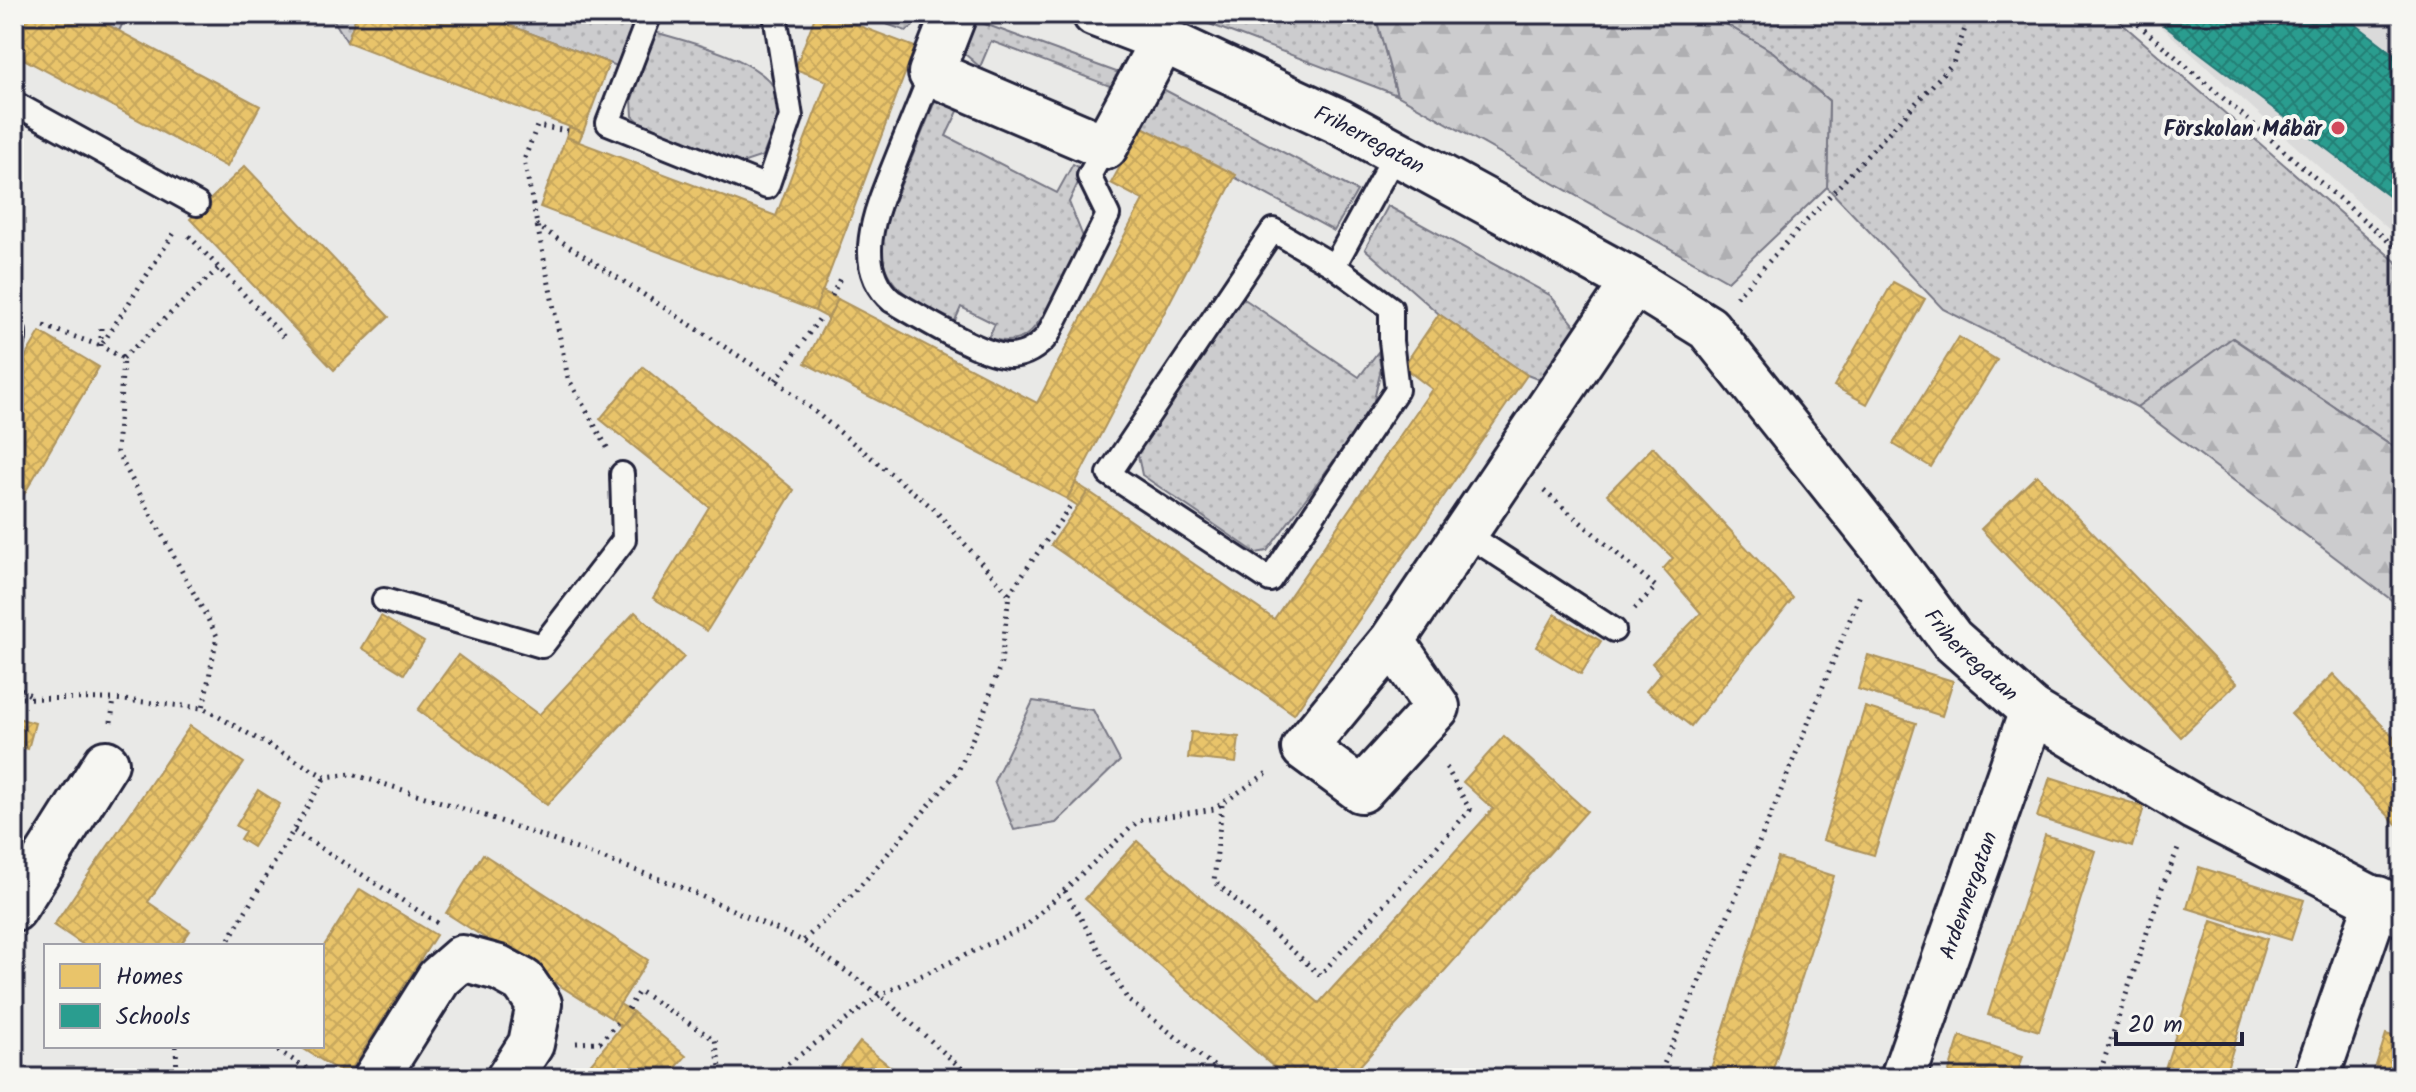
<svg xmlns="http://www.w3.org/2000/svg" width="2416" height="1092" viewBox="0 0 2416 1092" font-family="Kalam,sans-serif">
<style>
.built{fill:#dadada}
.grass{fill:url(#grass-dots);stroke:#777784;stroke-width:2}
.forest{fill:url(#forest-firs);stroke:#777784;stroke-width:2}
.homes{fill:url(#homes-cross-hatch);stroke:#ad935c;stroke-width:2}
.schools{fill:url(#schools-cross-hatch);stroke:#287876;stroke-width:2}
.lines{fill:none;stroke-linecap:round;stroke-linejoin:round}
.lane-casing{stroke:#22223b;stroke-width:28}
.street-casing{stroke:#22223b;stroke-width:50}
.path{stroke:#22223b;stroke-width:5;stroke-dasharray:2 6;stroke-linecap:butt}
.lane{stroke:#f6f6f2;stroke-width:22}
.street{stroke:#f6f6f2;stroke-width:44}
.poi-dot{fill:#d1495b;stroke:#f6f6f2;stroke-width:3}
.labels{text-anchor:middle;stroke-width:8;stroke-linejoin:round;paint-order:stroke}
.poi-label{font-size:22px;font-weight:bold;fill:#22223b;stroke:#f6f6f2;text-anchor:end}
.street-label{font-size:22px;fill:#22223b;stroke:#f6f6f2}
</style>
<defs>
<pattern id="grass-dots" width="8" height="8" patternUnits="userSpaceOnUse" patternTransform="scale(2)"><rect width="8" height="8" fill="#ccccce"/><path d="M2 2h.1M6 6h.1" fill="none" stroke="#afafb2" stroke-width="1.8" stroke-linecap="round"/></pattern>
<pattern id="forest-firs" width="22" height="20" patternUnits="userSpaceOnUse" patternTransform="scale(2)"><rect width="22" height="20" fill="#ccccce"/><path d="M5 1l3.5 6h-7zM16 11l3.5 6h-7z" fill="#afafb2"/></pattern>
<pattern id="homes-cross-hatch" width="8" height="8" patternUnits="userSpaceOnUse" patternTransform="scale(2)"><rect width="8" height="8" fill="#e9c46a"/><path d="M0 0l8 8M0 8l8-8" fill="none" stroke="#c8a85d"/></pattern>
<pattern id="schools-cross-hatch" width="8" height="8" patternUnits="userSpaceOnUse" patternTransform="scale(2)"><rect width="8" height="8" fill="#2a9d8f"/><path d="M0 0l8 8M0 8l8-8" fill="none" stroke="#248076"/></pattern>
</defs>
<rect width="100%" height="100%" fill="#e9e9e7"/>
<filter id="ink" filterUnits="userSpaceOnUse"><feTurbulence type="fractalNoise" baseFrequency=".0125" numOctaves="2"/><feDisplacementMap in="SourceGraphic" scale="16" xChannelSelector="R" yChannelSelector="G"/><feConvolveMatrix kernelMatrix="1 2 1 2 8 2 1 2 1" color-interpolation-filters="sRGB"/></filter>
<g filter="url(#ink)">
<polygon class="built" points="2147,14 2402,14 2402,241"/>
<g class="grass">
<polygon points="87,14 127,14 119,31"/>
<polygon points="330,14 357,14 347,42"/>
<polygon points="480,14 637,14 617,66"/>
<polygon points="858,14 917,14 912,27 906,31"/>
<polygon points="1183,14 1375,14 1397,95"/>
<polygon points="1709,14 2111,14 2402,267 2402,452 2233,338 2137,407 1943,309 1827,187 1829,101 1773,52"/>
<polygon points="971,19 1130,77 1101,110 1110,86 991,41 980,67 958,48"/>
<path d="M655 32C689 43 784 62 779 108 778 123 768 141 763 156L742 163 649 130 633 116 632 99Z"/>
<polygon points="1161,88 1357,191 1334,231 1142,127"/>
<path d="M937 96 961 105 946 136 1057 193 1073 164 1084 170 1069 202 1083 237C1072 260 1045 324 1025 336 1014 343 1001 342 988 338L995 324 961 307 955 321C911 299 871 285 884 226Z"/>
<polygon points="1388,206 1550,295 1578,329 1545,382 1527,375 1439,314 1365,249"/>
<polygon points="1240,296 1359,377 1378,352 1381,369 1372,409 1267,551 1256,553 1142,475 1137,451"/>
<polygon points="1033,701 1093,710 1120,761 1056,823 1014,830 994,781"/>
</g>
<g class="forest">
<polygon points="1375,14 1709,14 1773,52 1829,101 1827,187 1728,281 1397,95"/>
<polygon points="2232,338 2402,452 2402,608 2137,407"/>
</g>
<g class="homes">
<polygon points="14,14 87,14 260,106 227,167 14,54"/>
<polygon points="357,14 480,14 609,63 583,132 347,42"/>
<polygon points="816,14 828,14 915,47 815,311 540,207 566,137 776,216 827,81 795,69"/>
<polygon points="569,127 583,132 579,141 566,137"/>
<polygon points="1142,127 1236,175 1067,499 805,363 838,299 1037,403 1143,200 1111,183"/>
<polygon points="245,166 389,317 334,370 190,219"/>
<polygon points="1893,282 1925,299 1867,404 1834,386"/>
<polygon points="822,291 838,299 828,318 815,311"/>
<polygon points="1439,314 1527,375 1294,714 1051,545 1088,491 1274,619 1432,389 1403,367"/>
<polygon points="40,332 99,367 14,511 14,375"/>
<polygon points="1959,337 1997,360 1931,467 1893,444"/>
<polygon points="643,367 794,490 707,631 653,598 709,507 600,419"/>
<polygon points="1653,447 1793,598 1691,726 1646,691 1661,673 1652,663 1701,613 1663,569 1673,558 1607,494"/>
<polygon points="2037,475 2237,683 2181,737 1981,529"/>
<polygon points="1076,483 1088,491 1078,506 1067,499"/>
<polygon points="635,612 684,657 547,805 418,710 458,655 539,715"/>
<polygon points="1555,614 1601,641 1581,674 1536,647"/>
<polygon points="381,616 424,642 404,674 362,648"/>
<polygon points="1868,655 1953,681 1942,716 1858,689"/>
<polygon points="2333,674 2402,746 2402,830 2291,714"/>
<polygon points="1865,707 1916,723 1874,855 1823,840"/>
<polygon points="14,717 35,723 28,749 14,745"/>
<polygon points="190,726 244,763 148,902 190,931 181,944 184,946 85,946 54,925"/>
<polygon points="1191,732 1239,737 1236,763 1188,758"/>
<polygon points="1504,736 1587,811 1349,1078 1286,1078 1085,899 1137,841 1319,1003 1493,809 1463,782"/>
<polygon points="2050,777 2144,807 2132,847 2037,817"/>
<polygon points="258,790 280,804 253,847 240,839 245,831 236,826"/>
<polygon points="2045,835 2096,851 2039,1031 1988,1015"/>
<polygon points="483,854 648,960 611,1018 446,913"/>
<polygon points="1778,858 1834,876 1770,1078 1708,1078"/>
<polygon points="2199,867 2304,900 2291,940 2187,908"/>
<polygon points="360,889 436,935 347,1076 299,1046 322,1046 322,949"/>
<polygon points="2212,921 2267,939 2224,1078 2162,1078"/>
<polygon points="620,1004 633,1012 622,1027 611,1018"/>
<polygon points="2402,1008 2402,1030 2396,1028"/>
<polygon points="633,1012 686,1056 667,1078 579,1078"/>
<polygon points="2386,1034 2402,1039 2402,1078 2372,1078"/>
<polygon points="1960,1036 2023,1056 2016,1078 1947,1078"/>
<polygon points="860,1042 904,1078 832,1078"/>
</g>
<polygon class="schools" points="2149,14 2342,14 2402,60 2402,206"/>
<g class="lines">
<g class="lane-casing">
<g id="lane">
<polyline points="650,14 608,123 767,187 791,117 775,14"/>
<path d="M931 73C921 100 910 126 899 153 882 197 847 263 892 301 919 316 983 357 1011 356 1027 355 1039 346 1048 335L1108 215 1089 176 1105 147"/>
<polyline points="14,103 197,204"/>
<polyline points="1334,266 1273,230 1109,474 1270,580 1397,390 1391,341 1391,308 1334,266 1396,153"/>
<polyline points="14,333 14,338"/>
<polyline points="1465,533 1614,630"/>
<polyline points="384,600 542,646 624,540 622,474"/>
</g>
</g>
<g class="street-casing">
<g id="street">
<polyline points="954,14 931,73 1105,147 1163,40"/>
<path id="s1" d="M1095 14 1163 40 1340 122 1634 282 1708 328 1880 544 1951 639 2032 711 2195 808 2402 914"/>
<polyline points="1392,641 1437,707 1361,790 1304,748 1392,641 1634,282"/>
<polyline points="14,909 106,763"/>
<polyline points="376,1078 439,978 462,958 499,968 523,981 539,1004 531,1044 509,1078"/>
<path id="s2" d="M1903 1078 2032 711"/>
<polyline points="2316,1078 2378,899"/>
</g>
</g>
<g class="path">
<polyline points="2126,14 2402,253"/>
<polyline points="568,131 537,126 524,160 568,378 608,449"/>
<polyline points="536,225 776,380 934,509 1009,594 1001,663 983,715 958,771 857,890 803,941"/>
<polyline points="189,236 284,337"/>
<polyline points="832,296 841,276"/>
<polyline points="1736,297 1953,63 1970,14"/>
<polyline points="44,326 101,346 176,230"/>
<polyline points="101,328 101,346 123,358 117,452 217,636 203,708"/>
<polyline points="123,358 219,268"/>
<polyline points="776,380 822,315"/>
<polyline points="1544,491 1656,587 1634,609"/>
<polyline points="1009,594 1073,502"/>
<polyline points="14,685 30,695"/>
<polyline points="14,698 114,699 203,708 325,777 352,774 489,817 676,885 803,941 880,995 972,1078"/>
<polyline points="111,722 114,699"/>
<polyline points="1222,805 1214,881 1320,975 1470,810 1444,763"/>
<polyline points="294,831 439,924"/>
<polyline points="1065,891 1128,1000 1229,1078"/>
<polyline points="225,946 325,777"/>
<polyline points="628,1009 639,991 715,1040 722,1078"/>
<polyline points="576,1043 600,1042 617,1023"/>
<polyline points="176,1046 177,1078"/>
<polyline points="271,1046 322,1078"/>
<polyline points="769,1078 880,995 1025,927 1138,821 1214,809 1270,771"/>
<polyline points="1658,1078 1776,803 1861,592"/>
<polyline points="2098,1078 2164,882 2178,849"/>
</g>
<use href="#lane" class="lane"/>
<use href="#street" class="street"/>
</g>
</g>
<circle class="poi-dot" cx="2338" cy="128" r="8"/>
<g class="labels">
<g class="poi-label">
<text x="2322" y="136">Förskolan Måbär</text>
</g>
<g class="street-label">
<text dy="8" stroke="none"><textPath href="#s1" startOffset="302">Friherregatan</textPath></text>
<text dy="8" stroke="none"><textPath href="#s1" startOffset="1110">Friherregatan</textPath></text>
<text dy="8" stroke="none"><textPath href="#s2" startOffset="194">Ardennergatan</textPath></text>
</g>
</g>
<rect width="2416" height="1092" fill="none" stroke="#f6f6f2" stroke-width="48"/>
<rect x="24" y="24" width="2368" height="1044" fill="none" stroke="#22223b" stroke-width="3" filter="url(#ink)"/>
<rect x="44" y="944" width="280" height="104" fill="#f6f6f2" stroke="#a1a1a9" stroke-width="2"/>
<rect x="60" y="964" width="40" height="24" fill="#e9c46a" stroke="#a1a1a9" stroke-width="2"/>
<text x="116" y="984" font-size="24" fill="#22223b">Homes</text>
<rect x="60" y="1004" width="40" height="24" fill="#2a9d8f" stroke="#a1a1a9" stroke-width="2"/>
<text x="116" y="1024" font-size="24" fill="#22223b">Schools</text>
<path d="M2116 1032v12h126v-12" fill="none" stroke="#22223b" stroke-width="4"/>
<text x="2128" y="1032" font-size="24" fill="#22223b" stroke="#f6f6f2" stroke-width="6" paint-order="stroke">20 m</text>
</svg>
